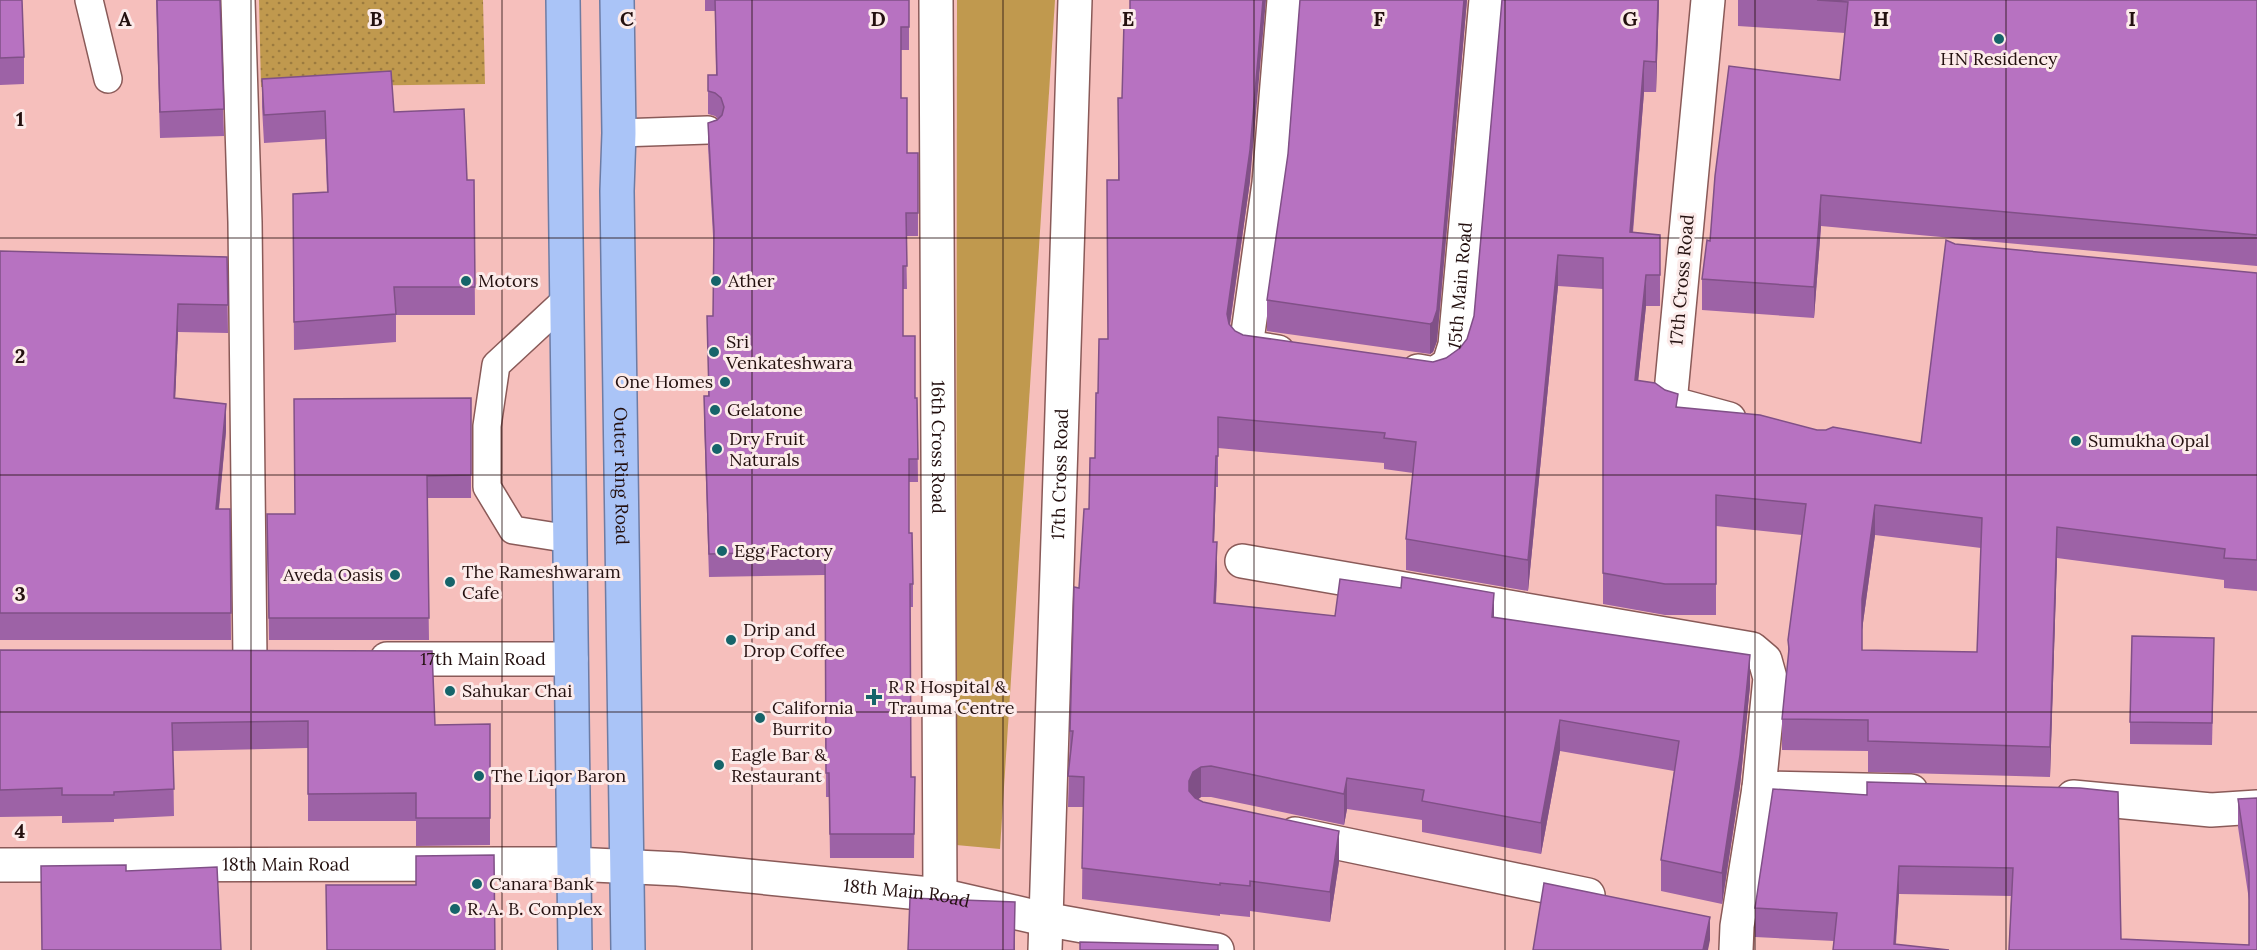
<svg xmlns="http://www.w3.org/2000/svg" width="2257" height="950" viewBox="0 0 2257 950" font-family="Lora,serif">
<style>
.grass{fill:url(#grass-dots)}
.park{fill:#c0994e}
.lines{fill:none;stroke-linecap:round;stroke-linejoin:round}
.service-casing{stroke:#8a5a58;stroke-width:30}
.minor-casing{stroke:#8a5a58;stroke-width:36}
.trunk-casing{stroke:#6d7ca4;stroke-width:36}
.service{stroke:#fff;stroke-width:27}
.minor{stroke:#fff;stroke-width:33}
.trunk{stroke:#aac4f7;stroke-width:33}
.wall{fill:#9d62a6;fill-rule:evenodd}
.shaded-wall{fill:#805087}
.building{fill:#b772c1;stroke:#805087;stroke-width:1.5;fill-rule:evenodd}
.grid{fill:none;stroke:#23100f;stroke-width:1.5;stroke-opacity:0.55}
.poi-dot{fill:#16646a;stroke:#fcebea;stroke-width:2}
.labels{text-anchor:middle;stroke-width:6;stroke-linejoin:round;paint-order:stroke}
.poi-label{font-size:18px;fill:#23100f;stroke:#fcebea;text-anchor:start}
.street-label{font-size:18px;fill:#23100f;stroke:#fcebea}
.grid-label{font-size:20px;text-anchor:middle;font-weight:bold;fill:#23100f;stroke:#fcebea;stroke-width:6;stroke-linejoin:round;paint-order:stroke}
</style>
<defs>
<pattern id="grass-dots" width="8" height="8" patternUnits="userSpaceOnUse" patternTransform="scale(1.5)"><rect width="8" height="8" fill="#c0994e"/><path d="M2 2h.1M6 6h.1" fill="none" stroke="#9c7b3f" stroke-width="1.8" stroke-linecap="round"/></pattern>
</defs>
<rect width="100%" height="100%" fill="#f6bfbc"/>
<polygon class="grass" points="259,0 483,0 485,84 261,87"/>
<polygon class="park" points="957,0 1055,0 1000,849 956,845"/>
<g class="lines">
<g class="service-casing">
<g id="service">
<polyline points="89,0 108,79"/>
<polyline points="619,133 708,130"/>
<polyline points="567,299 496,365 487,426 487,487 513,530 570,539"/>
</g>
</g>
<g class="minor-casing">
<g id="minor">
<polyline points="238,0 245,222 250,659"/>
<path id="s1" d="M936 0 940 895"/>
<polyline points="1708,0 1670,403 1729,419"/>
<polyline points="1278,352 1246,347 1269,183 1284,0"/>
<path id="s2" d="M1418 371 1435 374 1449 364 1455 345 1486 0"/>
<polyline points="1242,561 1752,649 1765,660 1770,678 1759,788"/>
<path id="s3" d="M387 659H571"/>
<polyline points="2073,797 2211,810 2257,807"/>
<polyline points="1295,834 1588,895"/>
<path id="s4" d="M0 865 573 864 678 869 940 895 1044 919 1217 950"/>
<path id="s5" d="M1045 950 1075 0"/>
<polyline points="1736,950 1737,926 1759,788 1911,791"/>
</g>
</g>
<g class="trunk-casing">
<g id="trunk">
<polyline points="563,0 575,950"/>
<path id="s6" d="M617 0 619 133 617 191 628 950"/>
</g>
</g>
<use href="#service" class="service"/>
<use href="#minor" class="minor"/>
<use href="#trunk" class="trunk"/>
</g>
<g class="wall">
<polygon points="0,0 24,57 24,84 0,85"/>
<polygon points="156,0 220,0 224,136 160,138"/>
<polygon points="705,0 909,0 909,50 901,50 901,98 907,153 918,153 918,236 906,236 907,289 903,289 903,336 915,398 917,398 918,482 909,482 909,533 913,584 913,607 910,607 911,777 915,777 914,858 830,858 829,797 826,797 825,575 709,577 704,419 704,396 708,396 713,316 714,254 708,146 708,123 718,119 715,116 708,114 708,75 716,75 715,11 705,11"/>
<polygon points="1300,0 1467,0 1437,341 1433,352 1430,354 1267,331 1267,300 1288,154"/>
<path d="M1502 0H1659L1656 92H1644L1633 233 1660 275V306H1646L1638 380 1678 407 1817 430 1921 443 1955 244 2257 273V591L2224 588V580L2057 558 2050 777 1868 772V751L1782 750V719L1788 660V640L1802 535 1716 526V615H1665L1603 604V289L1558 286 1528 591 1406 570V539L1413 473 1384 469V463L1218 448V487H1216L1214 542 1217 573 1216 603 1335 616 1494 617 1750 686 1740 786 1722 904 1661 891V860L1674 771 1560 751 1541 854 1422 832V820L1347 809 1344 825 1211 797H1201L1197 800 1339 862 1330 922 1250 911V917L1220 914V916L1082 899 1083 807H1068L1070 731 1079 588 1095 458 1098 393 1108 339 1118 180V98H1122L1130 22 1250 181 1230 325 1235 331 1243 335 1433 362 1446 358 1460 348 1467 339 1474 316ZM1875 535 1981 548 1977 652 1862 650V630Z"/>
<polygon points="1738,0 2257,0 2257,266 1821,226 1814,318 1702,310 1702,279 1710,241 1840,80 1845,33 1738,26"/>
<polygon points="262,79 394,112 467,180 474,180 475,315 396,315 396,342 294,350 293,194 327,192 325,139 264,143 262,107"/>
<polygon points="0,251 227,257 228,333 178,332 175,399 226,431 219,509 230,509 231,640 0,640"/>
<polygon points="471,398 471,498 427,498 429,640 269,640 267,514 295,514"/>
<polygon points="0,650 435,725 490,724 490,845 416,846 416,821 308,821 308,748 173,751 174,816 114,819 114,822 62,823 62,816 0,817"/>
<polygon points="2214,660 2212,745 2130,744 2130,722"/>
<polygon points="2118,792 2121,939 2249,945 2249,900 2238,827 2238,799 2257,798 2257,950 2009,950 2011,896 1899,894 1896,944 1755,937 1755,908 1867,795"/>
</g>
<g class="shaded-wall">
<polygon points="1263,0 1266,0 1250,181 1227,344 1227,314"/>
<polygon points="1464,0 1467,0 1437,341 1433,352 1430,354 1430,324"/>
<polygon points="1658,0 1659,0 1656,92 1656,62"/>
<polygon points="1644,61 1644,92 1630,263 1630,232"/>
<polygon points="1821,195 1821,226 1814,318 1814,287"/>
<polygon points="1558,255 1558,286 1528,591 1528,560"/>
<polygon points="1646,275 1646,306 1635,411 1635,380"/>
<polygon points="178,304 178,332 174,426 174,398"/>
<polygon points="226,404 226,431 216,536 216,509"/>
<polygon points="1216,456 1216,487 1213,573 1213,542"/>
<polygon points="1875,505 1875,535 1862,630 1862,599"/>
<polygon points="2057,527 2057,558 2050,777 2050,747"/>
<polygon points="1217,542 1217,573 1214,634 1214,603"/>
<polygon points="1494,593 1494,624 1492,617"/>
<polygon points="1750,655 1750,686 1740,786 1722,904 1722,873"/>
<polygon points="1560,720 1560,751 1541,854 1541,823"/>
<polygon points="1201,767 1201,797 1193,803 1189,812 1189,781 1193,772"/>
<polygon points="1347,778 1347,809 1344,825 1344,794"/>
<polygon points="1339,831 1339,862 1330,922 1330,892"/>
<polygon points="1899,866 1899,894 1895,950 1894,950"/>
<polygon points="1015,902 1015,950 1014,950"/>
<polygon points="1710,917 1710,940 1708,950 1703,950"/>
</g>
<g class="building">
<polygon points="0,0 22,0 24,57 0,58"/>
<polygon points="157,0 220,0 224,109 160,112"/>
<polygon points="715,0 909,0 909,27 901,27 901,98 907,98 907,153 918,153 918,213 906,213 907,266 903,266 903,336 915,336 915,398 917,398 918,459 909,459 909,533 912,533 913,584 910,584 911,777 915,777 914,834 830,834 829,773 826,773 825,551 709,554 704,396 709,396 707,316 713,316 714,231 708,123 717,120 722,115 724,107 721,98 715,93 708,91 708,75 717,75"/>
<path d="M1130 0H1263L1250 150 1227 314 1229 324 1235 331 1243 335 1433 362 1446 358 1460 348 1467 339 1474 316 1502 0H1658L1656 62 1644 61 1630 232 1660 235V275H1646L1635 380 1655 383 1665 390 1678 394 1676 407 1760 415 1817 430H1826L1833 427 1921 443 1946 240 1955 244 2257 273V560L2224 558 2225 549 2057 527 2050 747 1868 741V720L1782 719 1789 649 1788 640 1806 504 1716 495V584H1665L1603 573V258L1558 255 1528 560 1406 539 1416 442 1384 438 1385 433 1218 417V456H1216L1213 542H1217L1214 603 1335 616 1340 579 1401 588 1402 577 1494 593 1492 617 1750 655 1740 755 1722 873 1661 860 1679 741 1560 720 1541 823 1422 801 1424 790 1347 778 1344 794 1211 766 1201 767 1193 772 1189 781V791L1195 798 1203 802 1339 831 1330 892 1250 881V886L1220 883V885L1082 868 1084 777 1068 776 1073 731H1070L1074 587 1079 588 1084 509H1089L1090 458H1095L1096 393H1098L1099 339H1108L1107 180H1119L1118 98H1122L1124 22H1130ZM1875 505 1982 518 1977 652 1862 650V599Z"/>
<polygon points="1300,0 1464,0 1437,310 1433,322 1430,324 1267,300 1288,154"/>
<polygon points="1817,0 2257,0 2257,235 1821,195 1814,287 1702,279 1707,240 1710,241 1715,176 1729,66 1840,80 1848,2"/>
<polygon points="391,71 394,112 464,109 467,180 474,180 475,287 394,287 396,314 294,322 293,194 328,192 325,111 264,115 262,79"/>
<polygon points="0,251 227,257 228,305 178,304 174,398 226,404 216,509 230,509 231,613 0,613"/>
<polygon points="471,398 471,475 427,476 429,618 269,618 267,514 295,514 294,399"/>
<polygon points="2132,636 2214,638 2212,723 2130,722"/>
<polygon points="0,650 432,651 435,725 490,724 490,818 416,818 416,793 308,794 308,721 172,723 174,789 114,792 114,795 62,795 62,788 0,790"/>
<polygon points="1867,782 2080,788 2118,792 2121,939 2249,945 2249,872 2238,799 2257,798 2257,950 2009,950 2013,868 1899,866 1894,944 1949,950 1833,950 1837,913 1755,908 1773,789 1867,795"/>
<polygon points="494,855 495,950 327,950 326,885 416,885 416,856"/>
<polygon points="126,865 126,871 217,867 221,950 42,950 41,866"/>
<polygon points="1544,883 1710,917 1703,950 1533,950"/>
<polygon points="910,898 1015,902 1014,950 908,950"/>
<polygon points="1080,942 1218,945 1218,950 1080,950"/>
</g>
<path class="grid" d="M251 0V950M502 0V950M752 0V950M1003 0V950M1254 0V950M1505 0V950M1755 0V950M2006 0V950M0 238H2257M0 475H2257M0 712H2257"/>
<g class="poi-dot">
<circle cx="1999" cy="39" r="6"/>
<circle cx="466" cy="281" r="6"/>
<circle cx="716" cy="281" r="6"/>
<circle cx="714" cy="352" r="6"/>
<circle cx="725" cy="382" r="6"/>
<circle cx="715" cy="410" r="6"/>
<circle cx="2076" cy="441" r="6"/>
<circle cx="717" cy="449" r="6"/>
<circle cx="722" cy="551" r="6"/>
<circle cx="395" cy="575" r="6"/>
<circle cx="450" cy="582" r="6"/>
<circle cx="731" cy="640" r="6"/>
<circle cx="450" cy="691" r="6"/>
<path d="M871 688h6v6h6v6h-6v6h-6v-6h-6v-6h6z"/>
<circle cx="760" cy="718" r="6"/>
<circle cx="719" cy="765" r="6"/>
<circle cx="479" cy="776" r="6"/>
<circle cx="477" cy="884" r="6"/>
<circle cx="455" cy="909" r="6"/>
</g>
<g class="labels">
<g class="poi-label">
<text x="1999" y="65" text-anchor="middle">HN Residency</text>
<text x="478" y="287">Motors</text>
<text x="728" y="287">Ather</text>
<text x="726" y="348">Sri<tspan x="726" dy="21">Venkateshwara</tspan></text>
<text x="713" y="388" text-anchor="end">One Homes</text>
<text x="727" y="416">Gelatone</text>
<text x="729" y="445">Dry Fruit<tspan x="729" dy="21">Naturals</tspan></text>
<text x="2088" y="447">Sumukha Opal</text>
<text x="734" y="557">Egg Factory</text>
<text x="462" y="578">The Rameshwaram<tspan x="462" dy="21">Cafe</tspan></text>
<text x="383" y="581" text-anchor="end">Aveda Oasis</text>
<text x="743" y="636">Drip and<tspan x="743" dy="21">Drop Coffee</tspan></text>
<text x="888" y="693">R R Hospital &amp;<tspan x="888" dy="21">Trauma Centre</tspan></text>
<text x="462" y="697">Sahukar Chai</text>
<text x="772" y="714">California<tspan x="772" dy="21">Burrito</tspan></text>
<text x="731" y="761">Eagle Bar &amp;<tspan x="731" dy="21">Restaurant</tspan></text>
<text x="491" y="782">The Liqor Baron</text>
<text x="489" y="890">Canara Bank</text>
<text x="467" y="915">R. A. B. Complex</text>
</g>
<g class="street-label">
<text transform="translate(1682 280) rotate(-85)" y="6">17th Cross Road</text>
<text dy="6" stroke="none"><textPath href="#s2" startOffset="114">15th Main Road</textPath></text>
<text dy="6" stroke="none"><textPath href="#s1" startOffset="447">16th Cross Road</textPath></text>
<text dy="6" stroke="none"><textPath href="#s6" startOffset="476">Outer Ring Road</textPath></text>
<text dy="6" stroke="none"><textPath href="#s5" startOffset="476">17th Cross Road</textPath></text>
<text dy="6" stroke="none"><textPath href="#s3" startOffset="96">17th Main Road</textPath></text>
<text dy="6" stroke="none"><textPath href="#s4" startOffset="286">18th Main Road</textPath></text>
<text dy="6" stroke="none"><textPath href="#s4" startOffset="908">18th Main Road</textPath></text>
</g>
</g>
<g class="grid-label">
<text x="125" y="26">A</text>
<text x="376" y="26">B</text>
<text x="627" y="26">C</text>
<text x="878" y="26">D</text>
<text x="1128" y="26">E</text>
<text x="1379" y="26">F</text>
<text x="1630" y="26">G</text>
<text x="1881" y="26">H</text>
<text x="2132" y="26">I</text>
<text x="20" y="126">1</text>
<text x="20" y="363">2</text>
<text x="20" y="601">3</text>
<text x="20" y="838">4</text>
</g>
</svg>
